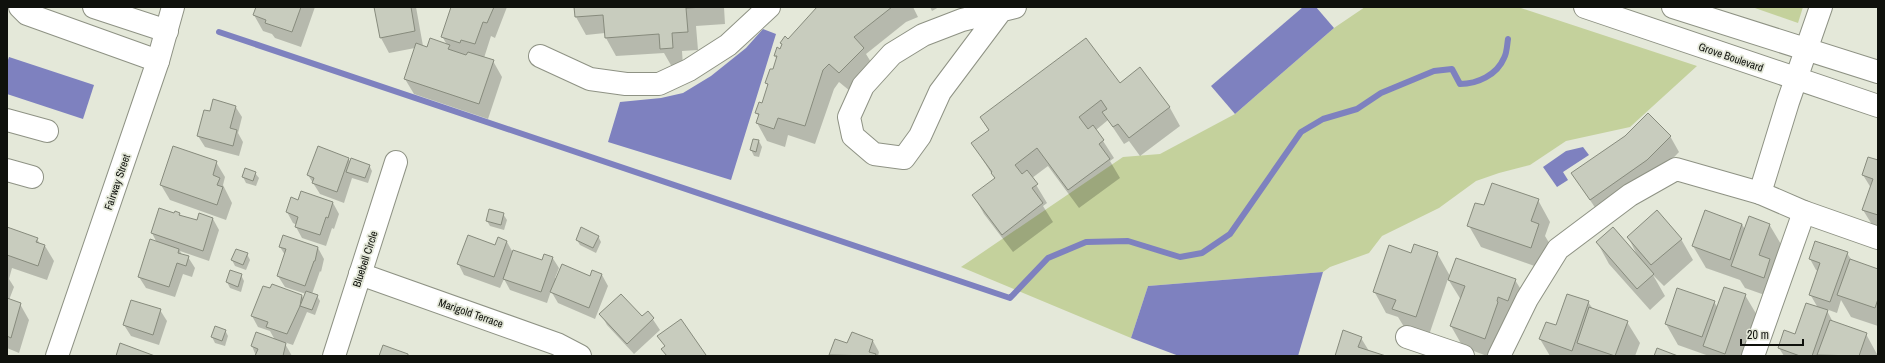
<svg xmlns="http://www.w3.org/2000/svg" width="1885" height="363" viewBox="0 0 1885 363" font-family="'Archivo Narrow',sans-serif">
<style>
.green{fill:#c4d19c}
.water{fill:#7e81bf}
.shadow{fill:#0003}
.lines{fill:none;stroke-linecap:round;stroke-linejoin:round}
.stream{stroke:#7e81bf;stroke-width:6}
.building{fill:#c8ccbe;stroke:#878b7d}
.minor-casing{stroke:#8e9284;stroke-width:24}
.minor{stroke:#fff;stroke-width:22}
.labels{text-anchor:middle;stroke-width:3.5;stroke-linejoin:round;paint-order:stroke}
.street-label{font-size:11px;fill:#0f110c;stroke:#e4e8d9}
</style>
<rect width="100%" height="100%" fill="#e4e8d9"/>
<g class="green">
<polygon points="1365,7 1518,7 1697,66 1630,127 1566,141 1530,165 1499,173 1476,181 1439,208 1382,236 1369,253 1330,267 1323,272 1148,286 1131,338 961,267 1123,157 1160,154 1235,114 1334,28"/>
<polygon points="1752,7 1803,7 1798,23"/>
</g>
<g class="water">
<polygon points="1303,7 1316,7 1334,28 1235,114 1211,86"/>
<polygon points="763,29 776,34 731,180 608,142 620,102 661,98 683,93 711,76 746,48"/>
<polygon points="9,57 94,85 83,119 7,94 7,63"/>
<polygon points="1583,147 1589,155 1563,172 1568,180 1557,187 1543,167 1566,151"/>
<polygon points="1323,272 1298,356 1179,356 1131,338 1148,286"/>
</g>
<g class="shadow">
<polygon points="257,7 315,7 301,47 275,38 272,34 263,31 254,15"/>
<polygon points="375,7 416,7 423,46 428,48 447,45 442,36 451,7 507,7 495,38 491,36 484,58 493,61 502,77 488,119 414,94 405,79 415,48 389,53 381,38"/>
<polygon points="575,7 724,7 725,24 696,26 698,50 682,51 683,66 672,67 664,53 616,56 606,38 605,33 586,35 576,17"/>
<polygon points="818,7 913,7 918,17 906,22 866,54 874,67 850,91 839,82 834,89 815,144 788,135 785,147 767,141 757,123 759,117 756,112 763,104 769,87 766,83 774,70 777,60 775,56 781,50 783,45 781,43 788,40"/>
<polygon points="930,7 939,7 932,11"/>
<polygon points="1140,68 1170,108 1180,126 1140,156 1129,141 1124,144 1108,120 1096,130 1114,158 1110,161 1120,178 1079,208 1048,166 1032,178 1047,203 1043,206 1053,222 1013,252 984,214 974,196 995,179 972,143 989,131 981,118 1119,84"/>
<polygon points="235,106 242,117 238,133 243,142 239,156 205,147 198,136 210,113"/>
<polygon points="1670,136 1679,152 1656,176 1600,215 1572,173"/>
<polygon points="759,141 762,147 759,157 754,156 751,150"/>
<polygon points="348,159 351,162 369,165 372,171 368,183 352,178 344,203 320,194 308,175"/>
<polygon points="1878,161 1878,232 1876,231 1863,210 1871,188 1863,175"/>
<polygon points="216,162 225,177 223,185 232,203 226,220 170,200 161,185"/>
<polygon points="255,173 259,178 256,186 246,183 243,177"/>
<polygon points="1538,200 1550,222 1545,236 1551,246 1543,269 1481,247 1469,226 1485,207"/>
<polygon points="299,201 333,203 339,214 334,229 332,228 326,246 302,238 296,227 297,225 293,223 287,212"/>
<polygon points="179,213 181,216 197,222 213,219 219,230 209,261 180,251 182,255 188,257 195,268 192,277 183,274 175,297 146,288 139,277 157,243 152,233 175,214"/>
<polygon points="503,214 507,220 504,230 490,226 487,221"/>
<polygon points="1742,224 1745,230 1769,224 1782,246 1776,299 1745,288 1740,280 1706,268 1693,246"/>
<polygon points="7,229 37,239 40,244 45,246 54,261 47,280 12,268 9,279 14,287 9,300 20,304 29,320 19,353 7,348"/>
<polygon points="598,236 601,242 596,253 580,245 577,240"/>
<polygon points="1628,237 1681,239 1693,260 1664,286 1653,275 1665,296 1650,310 1609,264 1597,242 1639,259"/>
<polygon points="498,239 507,242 512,251 542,262 552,257 559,268 555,278 557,278 590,277 593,271 602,275 608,286 595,319 558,303 551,291 547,303 510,290 504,279 500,288 464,275 458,263 495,246"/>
<polygon points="280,247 318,248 324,259 321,272 320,271 312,294 317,296 320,301 315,315 307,312 293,345 284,342 292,356 256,356 252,346 275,340 270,331 258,327 252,316 302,296 304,300 306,294 285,287 278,276 285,255"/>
<polygon points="1437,253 1450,276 1515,280 1528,301 1499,356 1487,356 1463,347 1451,326 1461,300 1448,279 1428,338 1406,330 1398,317 1386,313 1374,291 1411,254"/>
<polygon points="1847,253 1852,261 1878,270 1878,326 1851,317 1841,300 1837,313 1826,309 1833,322 1866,334 1878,356 1784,356 1779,348 1796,335 1818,308 1810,294 1819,271 1816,270 1810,259"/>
<polygon points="247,254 250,260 246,270 235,266 232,260"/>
<polygon points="241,275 244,281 241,292 230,288 227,282"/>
<polygon points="1745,295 1758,317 1744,356 1709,356 1678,345 1666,324 1714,302 1718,308"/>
<polygon points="1588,302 1593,309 1627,322 1640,343 1635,356 1550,356 1540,339"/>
<polygon points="160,310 167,321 159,345 131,336 124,325"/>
<polygon points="648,312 660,330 634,354 607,325 601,314 642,317"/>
<polygon points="225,330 228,336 225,346 215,343 212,337"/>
<polygon points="1361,338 1369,351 1383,356 1336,356"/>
<polygon points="873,341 879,352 878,356 831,356 830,354 848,345"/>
</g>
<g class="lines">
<path class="stream" d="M219 32 1010 298 1048 258 1086 242 1128 241 1180 257 1202 253 1230 234 1301 132 1323 119 1357 109 1381 93 1434 71 1452 69 1460 84C1477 84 1497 75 1504 58 1507 53 1507 45 1508 39"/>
</g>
<g class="building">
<polygon points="256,7 301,7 292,32 265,23 266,20 253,15"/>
<polygon points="374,7 411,7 415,31 380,38"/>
<polygon points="451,7 494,7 487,23 483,22 475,44 461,40 460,43 441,37"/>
<polygon points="574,7 705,7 686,8 688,32 672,33 673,48 660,49 659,34 605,38 603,15 575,17"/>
<polygon points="817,7 892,7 854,37 864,48 839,73 829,64 823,70 805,126 778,118 774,129 756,123 759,114 755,113 759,102 762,103 768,84 765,83 770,69 773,69 777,56 774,56 777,47 780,49 782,44 780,43 785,36 788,39"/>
<polygon points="430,38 450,45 448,49 466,55 468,52 494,60 479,104 404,79 416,43 427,47"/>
<polygon points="1086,38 1120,83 1140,67 1170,107 1129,138 1118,124 1113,127 1102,112 1107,109 1101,100 1079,117 1088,129 1093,125 1104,140 1099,144 1110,159 1068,190 1037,148 1015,165 1022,174 1027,170 1038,184 1032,188 1043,203 1002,235 972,195 995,178 991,173 992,172 971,143 989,130 980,117"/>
<polygon points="213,99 236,106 230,128 237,130 233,146 197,136 204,110 210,111"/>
<polygon points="1648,113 1671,136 1647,160 1590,200 1571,173 1625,136"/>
<polygon points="753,139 759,140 756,152 750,150"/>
<polygon points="173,146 217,161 213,175 220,178 217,185 223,187 217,205 160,185"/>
<polygon points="318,146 349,158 337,192 312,183 314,178 307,175"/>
<polygon points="1868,157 1878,160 1878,215 1862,210 1873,179 1862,175"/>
<polygon points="351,158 370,165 365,178 346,172"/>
<polygon points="245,168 256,172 253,181 242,177"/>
<polygon points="1492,183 1539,199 1531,221 1539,224 1531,248 1467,226 1475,203 1484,205"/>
<polygon points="301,191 333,202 328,218 326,217 320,235 295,227 298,217 286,212 291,197 298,200"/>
<polygon points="159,208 174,213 175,211 180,213 179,215 197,220 199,213 213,218 203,251 151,233"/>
<polygon points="489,209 504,213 501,225 486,221"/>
<polygon points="1657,210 1682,239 1651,265 1627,237"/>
<polygon points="1705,210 1742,224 1730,260 1692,246"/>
<polygon points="1749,216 1770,224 1759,255 1770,259 1764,278 1731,266"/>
<polygon points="7,227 38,238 36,242 45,245 38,266 7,255"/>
<polygon points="581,227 599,236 593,248 576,240"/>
<polygon points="1613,227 1654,274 1637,289 1596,242"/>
<polygon points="283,235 318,247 315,261 314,261 305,286 277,276 286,249 279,247"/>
<polygon points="468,235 495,245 498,237 507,241 494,277 457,264"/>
<polygon points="150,239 179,249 178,253 189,256 186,266 177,263 169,287 138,277"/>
<polygon points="1815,241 1848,252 1830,302 1809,295 1820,263 1809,259"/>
<polygon points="1414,244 1438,252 1416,317 1392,309 1396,300 1373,292 1389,245 1411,253"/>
<polygon points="236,249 248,253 243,265 231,260"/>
<polygon points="513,250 542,260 544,254 553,257 541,292 503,279"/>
<polygon points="1456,258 1516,279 1508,301 1498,297 1497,301 1498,302 1485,339 1450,326 1465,286 1448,280"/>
<polygon points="1850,259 1878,269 1878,299 1875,308 1837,295"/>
<polygon points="562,264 590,276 592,270 602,274 589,308 550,292"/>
<polygon points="230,270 242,274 238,287 226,282"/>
<polygon points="272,284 302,295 300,306 287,334 266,327 268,322 251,316 263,286 270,288"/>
<polygon points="1724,287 1746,294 1725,354 1703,346"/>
<polygon points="1677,288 1715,301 1702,337 1665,324"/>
<polygon points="306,291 318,295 312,310 300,306"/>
<polygon points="621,294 642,316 648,311 654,318 627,344 599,314"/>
<polygon points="1567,294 1589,301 1572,351 1539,339 1546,322 1556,325"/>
<polygon points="7,298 21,303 11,338 7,336"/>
<polygon points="131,300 161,309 153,335 123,325"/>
<polygon points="1806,303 1828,310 1812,356 1800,356 1778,348 1784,330 1795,334"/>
<polygon points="1589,307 1628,321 1615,356 1577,343"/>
<polygon points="681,319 706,355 704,356 667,356 661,349 665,346 657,336"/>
<polygon points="1830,320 1867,333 1859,356 1817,355"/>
<polygon points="215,326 226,330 222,341 211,337"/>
<polygon points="1343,330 1362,337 1358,347 1386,356 1335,356"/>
<polygon points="256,332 286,343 283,356 255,356 258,349 251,346"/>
<polygon points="852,332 873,340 869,352 876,354 875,356 829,355 835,339 847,343"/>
<polygon points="120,343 155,356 116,356"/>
<polygon points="383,345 408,354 408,356 379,356"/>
<polygon points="1657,348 1678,356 1654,356"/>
</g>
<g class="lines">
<g class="minor-casing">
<g id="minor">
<polyline points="20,7 27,14 158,61"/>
<polyline points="94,7 167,31"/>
<polyline points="1585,7 1878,106"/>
<polyline points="1673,7 1878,72"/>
<polyline points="1821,7 1788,102 1760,193 1804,212 1878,238"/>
<polyline points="1000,12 940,92 920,136 904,158 874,154 853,136 849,117 863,86 892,54 923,35 962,20 1015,7"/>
<polyline points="540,56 590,79 626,84 659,84 689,70 728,45 769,7"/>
<polyline points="7,120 47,131"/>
<polyline points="7,170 32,177"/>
<polyline points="360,274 557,344 580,356"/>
<polyline points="1407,337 1463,356"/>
<polyline points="57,356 158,61 173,7"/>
<polyline points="334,356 396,162"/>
<polyline points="1499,356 1527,299 1558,249 1630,195 1676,169 1760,193"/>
<polyline points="1753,356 1804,212"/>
</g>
</g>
<use href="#minor" class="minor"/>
</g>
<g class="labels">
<g class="street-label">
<text transform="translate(1731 57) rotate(19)" y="4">Grove Boulevard</text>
<text transform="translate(117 182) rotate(-71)" y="4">Fairway Street</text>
<text transform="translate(365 259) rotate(-72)" y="4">Bluebell Circle</text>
<text transform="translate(471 313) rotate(19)" y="4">Marigold Terrace</text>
</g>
</g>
<rect width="1885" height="363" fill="none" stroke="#0f110c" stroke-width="16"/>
<path d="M1741 339v6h62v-6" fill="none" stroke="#0f110c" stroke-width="2"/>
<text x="1747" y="339" font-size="12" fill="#0f110c" stroke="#e4e8d9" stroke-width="3" paint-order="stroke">20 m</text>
</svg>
